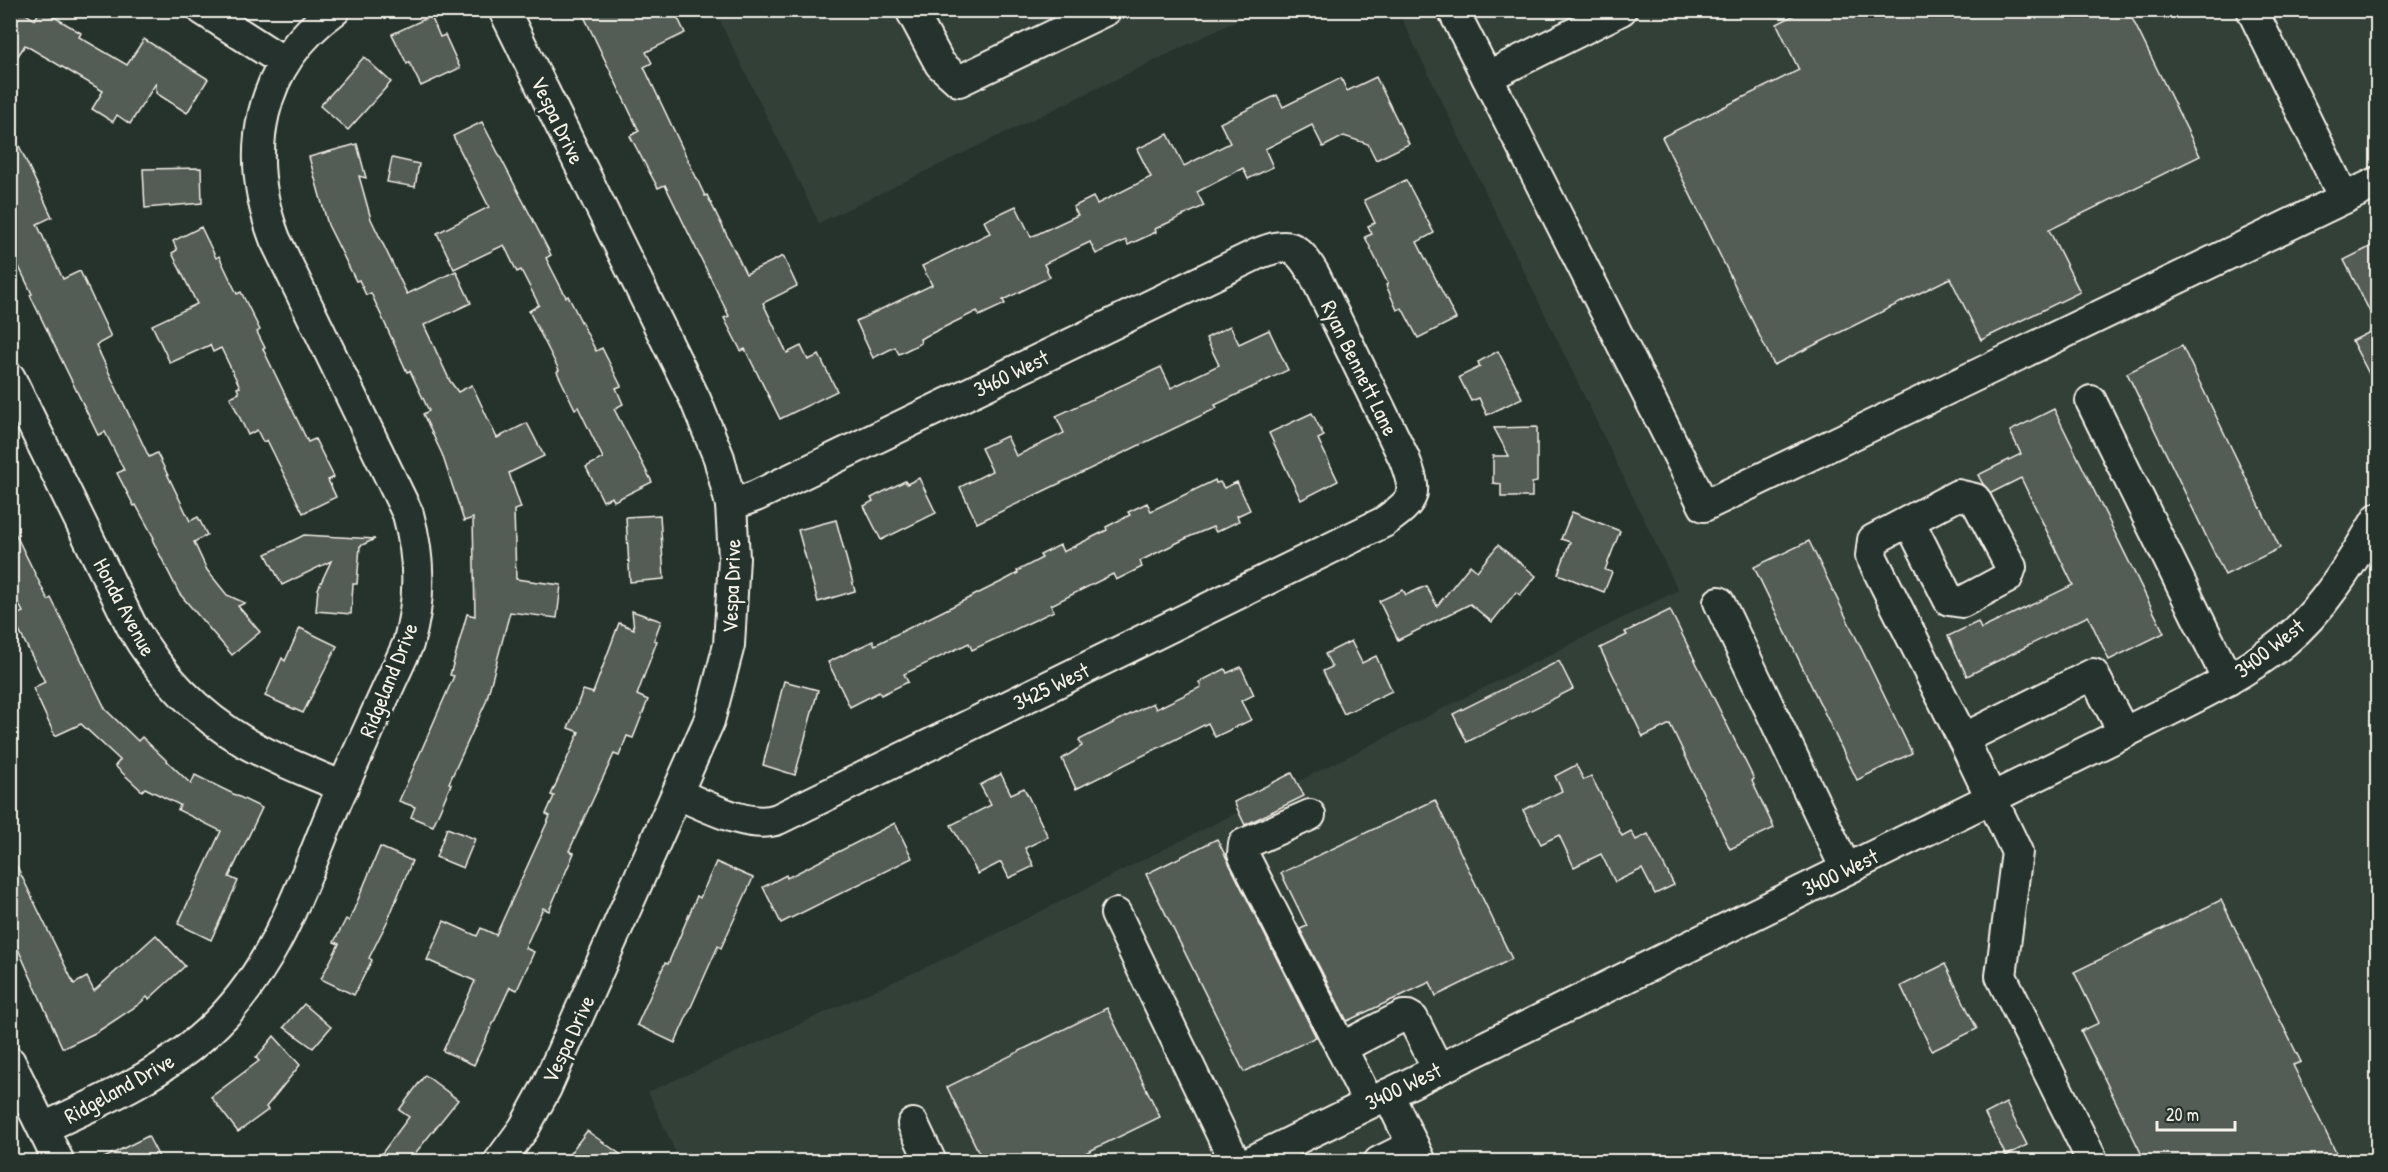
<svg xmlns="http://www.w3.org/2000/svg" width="2388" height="1172" viewBox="0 0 2388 1172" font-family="'Patrick Hand',sans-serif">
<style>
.built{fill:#333f39}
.building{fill:#525c55;stroke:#f4f1e8;stroke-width:1.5}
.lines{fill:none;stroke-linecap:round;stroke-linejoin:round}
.minor-casing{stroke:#f4f1e8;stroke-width:34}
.minor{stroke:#26332d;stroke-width:30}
.labels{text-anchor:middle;stroke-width:6;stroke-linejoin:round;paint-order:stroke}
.street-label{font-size:22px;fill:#f4f1e8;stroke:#26332d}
</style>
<rect width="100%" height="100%" fill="#26332d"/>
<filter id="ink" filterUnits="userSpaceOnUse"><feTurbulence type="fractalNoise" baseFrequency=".0167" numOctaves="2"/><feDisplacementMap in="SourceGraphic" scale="12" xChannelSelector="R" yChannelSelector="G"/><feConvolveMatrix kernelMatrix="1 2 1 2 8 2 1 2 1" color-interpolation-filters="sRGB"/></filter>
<g filter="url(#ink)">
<g class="built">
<polygon points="715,11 1257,11 819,223"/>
<polygon points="1398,11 2377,11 2377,1161 680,1162 648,1092 964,950 1678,590"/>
</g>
<g class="building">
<polygon points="10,10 20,10 35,20 40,10 43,10 81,33 79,37 127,65 144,39 208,79 187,113 156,93 156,83 130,124 117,115 113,122 92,109 103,91 25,45 10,68"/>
<polygon points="581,10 674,10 685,33 646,52 652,63 644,67 705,196 707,195 746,274 783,256 797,286 763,303 787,353 801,346 808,360 819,355 837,391 780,419 745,349 741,351 724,318 729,316 665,185 658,188 630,136 639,131"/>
<polygon points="1804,10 2128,10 2200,156 2049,230 2080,292 1981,340 1950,278 1774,365 1662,137 1799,70 1777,24"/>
<polygon points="431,16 440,37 445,35 460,68 421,86 409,62 407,64 392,34"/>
<polygon points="364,57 391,82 348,130 320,106"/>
<polygon points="1376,77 1409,144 1376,160 1368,144 1344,136 1323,147 1312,125 1265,149 1273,167 1248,179 1243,168 1197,192 1204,206 1155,229 1156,232 1128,245 1126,240 1096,254 1090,242 1044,264 1050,277 1003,300 1005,304 979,316 977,311 920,339 921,343 899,354 895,347 873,358 856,321 932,285 922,266 990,233 984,221 1016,206 1031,237 1078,215 1073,207 1093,197 1097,204 1151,177 1137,149 1168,134 1184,166 1230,143 1220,123 1277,95 1283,107 1341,78 1347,91"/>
<polygon points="482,122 551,255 546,258 566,297 568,296 596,351 602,348 621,386 616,388 623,404 614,409 652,482 614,501 612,497 603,501 586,467 603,458 578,407 575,409 557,372 559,370 529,311 539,305 521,270 517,272 504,245 454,269 437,233 489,207 453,136"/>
<polygon points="10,126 52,217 37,224 63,279 80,271 111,337 96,345 149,457 157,453 190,521 198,517 207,535 194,542 207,570 227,595 245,603 238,606 260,632 232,655 179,593 152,539 154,538 136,505 134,506 117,473 124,470 105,432 98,435 30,295 32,294 10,248"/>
<polygon points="357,144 366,178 359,176 371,219 407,294 456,271 471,303 424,325 450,381 458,392 472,385 497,438 527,423 544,456 509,473 521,508 514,510 516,579 561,585 557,618 510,612 486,702 449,783 451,784 433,826 411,817 415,807 399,801 454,676 450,675 467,614 475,616 473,518 464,521 442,454 423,414 429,411 410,371 407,372 371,293 366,295 359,280 356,281 328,225 309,157"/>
<polygon points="392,158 419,164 415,187 387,182"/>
<polygon points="201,168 202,203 145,208 143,169"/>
<polygon points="1406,180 1434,233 1417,242 1456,319 1418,338 1402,308 1397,310 1386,285 1388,284 1365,237 1372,234 1368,226 1375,223 1364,200"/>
<polygon points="201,227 216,258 219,256 237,294 241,292 260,330 257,332 265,348 263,349 308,442 315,439 334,477 328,480 336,497 303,513 267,440 263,442 257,430 248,435 230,397 239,393 237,388 240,387 221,348 213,352 210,345 170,363 152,325 197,304 172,253 177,250 173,241"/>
<polygon points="2378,243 2378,328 2344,260"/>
<polygon points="1230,326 1239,344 1269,330 1288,370 1215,405 1217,408 977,523 960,487 992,471 981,448 1007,436 1016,456 1064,433 1056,416 1161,367 1171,388 1219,365 1206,338"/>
<polygon points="2378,328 2378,391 2352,341"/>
<polygon points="2182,346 2280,548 2225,575 2127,373"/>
<polygon points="1498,351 1522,398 1487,415 1479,398 1471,401 1459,377 1480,367 1478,362"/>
<polygon points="2054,409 2164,633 2109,660 2088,616 1967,676 1948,636 1978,622 1981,629 2073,585 2021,478 1991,493 1983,484 1978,475 2021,454 2010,431"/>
<polygon points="1312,413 1324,436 1318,439 1338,481 1301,500 1269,433"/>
<polygon points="1537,427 1537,482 1532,483 1532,497 1501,497 1501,484 1493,483 1493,456 1509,456 1494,428"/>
<polygon points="919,478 936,513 881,540 864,506 873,501 871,498 905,481 907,484"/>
<polygon points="1215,480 1216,483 1220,482 1224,488 1237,482 1250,510 1237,516 1239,521 1216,532 1213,527 1191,536 1140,561 1142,567 1116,580 1113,574 1051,605 1054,611 972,650 969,643 904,674 908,682 881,695 879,692 850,707 828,662 873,641 875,645 1005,580 1018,573 1017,571 1042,558 1040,555 1060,545 1063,552 1107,530 1106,527 1130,515 1128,512 1147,503 1151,511"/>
<polygon points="1572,512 1620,531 1605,570 1612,572 1604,592 1558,574 1570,542 1561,539"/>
<polygon points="660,515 664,579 630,582 626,517"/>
<polygon points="836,520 855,591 818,602 798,530"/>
<polygon points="10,523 48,600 51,598 106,710 138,741 142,737 191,784 195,775 262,808 229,877 238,881 211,940 178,924 221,831 178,810 180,805 145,788 142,791 115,766 120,760 81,724 55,736 33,688 45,682 12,617 23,612 10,588"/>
<polygon points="304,535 375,539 360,546 357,584 353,584 351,614 316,611 318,589 331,561 282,585 266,554"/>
<polygon points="1809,541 1912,753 1857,780 1754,567"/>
<polygon points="1498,545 1536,576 1520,595 1516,592 1492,622 1470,604 1398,640 1379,601 1403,590 1406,595 1426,586 1437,606 1470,565 1477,571"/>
<polygon points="1670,610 1754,779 1752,781 1774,828 1730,849 1670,724 1643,737 1600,648 1627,635 1625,632"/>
<polygon points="632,611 661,621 654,640 657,641 637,695 648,700 633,738 627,736 619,756 614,754 569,851 574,853 549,911 543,908 525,948 534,952 517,990 510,987 474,1065 443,1051 475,981 427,960 444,921 477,936 481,928 496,935 550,816 546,814 554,796 551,795 579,732 568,728 583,690 593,693 619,623 634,629"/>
<polygon points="300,628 337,646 303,713 265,696 282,658 285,661"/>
<polygon points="1351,641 1362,663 1376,656 1392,691 1344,714 1323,671 1332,667 1325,654"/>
<polygon points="1559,661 1573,689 1467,742 1453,714"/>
<polygon points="1241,667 1254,695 1241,701 1251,720 1215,737 1208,723 1076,789 1062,759 1082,746 1079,740 1153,703 1156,709 1201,687 1199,682 1225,669 1227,673"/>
<polygon points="784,681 818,690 795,775 763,765"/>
<polygon points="1576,765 1584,780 1591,776 1622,836 1631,831 1636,840 1648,834 1674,885 1655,894 1642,869 1615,882 1601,854 1574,867 1559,835 1541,844 1523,810 1562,791 1555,776"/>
<polygon points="1292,773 1304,796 1245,825 1234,802"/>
<polygon points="1001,774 1011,794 1024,788 1048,837 1025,848 1034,866 1009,878 1001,862 978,874 951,825 991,805 980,785"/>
<polygon points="1435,800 1512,959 1436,996 1430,982 1347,1021 1300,929 1307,926 1281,873"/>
<polygon points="895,823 912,858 781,923 763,887 786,875 787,878"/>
<polygon points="447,828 475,839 463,868 436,857"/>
<polygon points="1217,839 1316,1037 1244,1072 1146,874"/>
<polygon points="380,847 412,861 388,920 369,958 372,960 354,995 321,979 339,944 334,942 346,919 349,921"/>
<polygon points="10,852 74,984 87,977 94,991 156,935 185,966 149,999 147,997 138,1005 97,1032 66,1047 62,1047 10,931"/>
<polygon points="716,862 753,878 721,948 718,946 675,1043 637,1025 665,963 668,964 697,896 700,898"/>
<polygon points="2221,900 2301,1062 2293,1065 2340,1161 2145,1161 2081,1031 2099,1023 2074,972"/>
<polygon points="1945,964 1977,1029 1932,1051 1901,986"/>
<polygon points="304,1004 331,1027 313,1048 284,1027"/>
<polygon points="1107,1008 1160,1117 1069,1161 983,1161 947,1087"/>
<polygon points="274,1036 300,1065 266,1107 268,1110 238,1132 211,1097 259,1061 256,1058"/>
<polygon points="425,1075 458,1100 409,1161 376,1161 409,1117 399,1110"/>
<polygon points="2006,1103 2027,1145 2006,1156 1985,1114"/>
<polygon points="587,1131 630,1161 564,1161"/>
<polygon points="148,1136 161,1161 98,1161"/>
</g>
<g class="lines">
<g class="minor-casing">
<g id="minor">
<polyline points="203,10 284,62"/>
<polyline points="911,10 940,64 959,81 1106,10"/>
<polyline points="1453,10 1487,77"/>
<polyline points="1621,10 1487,77 1704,506 2378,182"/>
<polyline points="2252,10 2344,198"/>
<path d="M10 378 131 625C159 674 197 714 246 743 276 760 311 773 343 787"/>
<polyline points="2091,401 2228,680"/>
<polyline points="1909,521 1949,600 1962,602 2007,578 2011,567 1975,499 1958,495 1873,540 1871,556 1963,739"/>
<polyline points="1719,602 1846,869"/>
<path d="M678 794C705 805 749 830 778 819L1384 522C1416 499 1418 495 1404 458L1314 274C1296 245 1290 241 1257 254L756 496 731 505"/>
<polyline points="1310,815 1244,844 1243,854 1369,1103"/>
<polyline points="1116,914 1235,1162"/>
<polyline points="1341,1048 1403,1016 1408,1016 1413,1019 1438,1069"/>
<polyline points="10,1062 59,1162"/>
<polyline points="1388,1094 1421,1162"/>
<polyline points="913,1124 931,1162"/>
<path d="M43 1128C105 1100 168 1072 217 1023 276 965 302 884 333 809 357 754 383 699 408 644 421 599 420 558 408 514L275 239C243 154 257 66 335 10"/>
<polyline points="499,1162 524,1128 546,1088 709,721 729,645 734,558 731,505 719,458 695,399 504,10"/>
<path d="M1250 1162 2124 733C2178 705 2236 681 2284 642 2323 610 2352 562 2378 518"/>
<polyline points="1379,1162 1413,1145"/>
<polyline points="2093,1162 2001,976 2017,852 1963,739 2093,674 2124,733"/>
</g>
</g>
<use href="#minor" class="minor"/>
</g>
</g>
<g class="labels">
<g class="street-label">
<text transform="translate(558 120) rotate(64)" y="8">Vespa Drive</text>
<text transform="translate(1360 368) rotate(64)" y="8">Ryan Bennett Lane</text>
<text transform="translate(1011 373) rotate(-26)" y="8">3460 West</text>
<text transform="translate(731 586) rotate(-88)" y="8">Vespa Drive</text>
<text transform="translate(125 607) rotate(62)" y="8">Honda Avenue</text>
<text transform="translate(2269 648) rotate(-38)" y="8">3400 West</text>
<text transform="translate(388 680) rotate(-68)" y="8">Ridgeland Drive</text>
<text transform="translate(1051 686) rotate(-26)" y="8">3425 West</text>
<text transform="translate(1840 872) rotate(-26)" y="8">3400 West</text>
<text transform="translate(568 1039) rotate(-65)" y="8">Vespa Drive</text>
<text transform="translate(1403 1086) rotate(-26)" y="8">3400 West</text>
<text transform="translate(119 1088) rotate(-29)" y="8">Ridgeland Drive</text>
</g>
</g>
<rect width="2388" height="1172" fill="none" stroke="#26332d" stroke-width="36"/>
<rect x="18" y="18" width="2352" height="1136" fill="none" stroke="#f4f1e8" stroke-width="2" filter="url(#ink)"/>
<path d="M2157 1121v9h78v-9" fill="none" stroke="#f4f1e8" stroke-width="3"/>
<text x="2166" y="1121" font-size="18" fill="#f4f1e8" stroke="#26332d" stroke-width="4.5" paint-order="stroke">20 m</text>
</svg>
